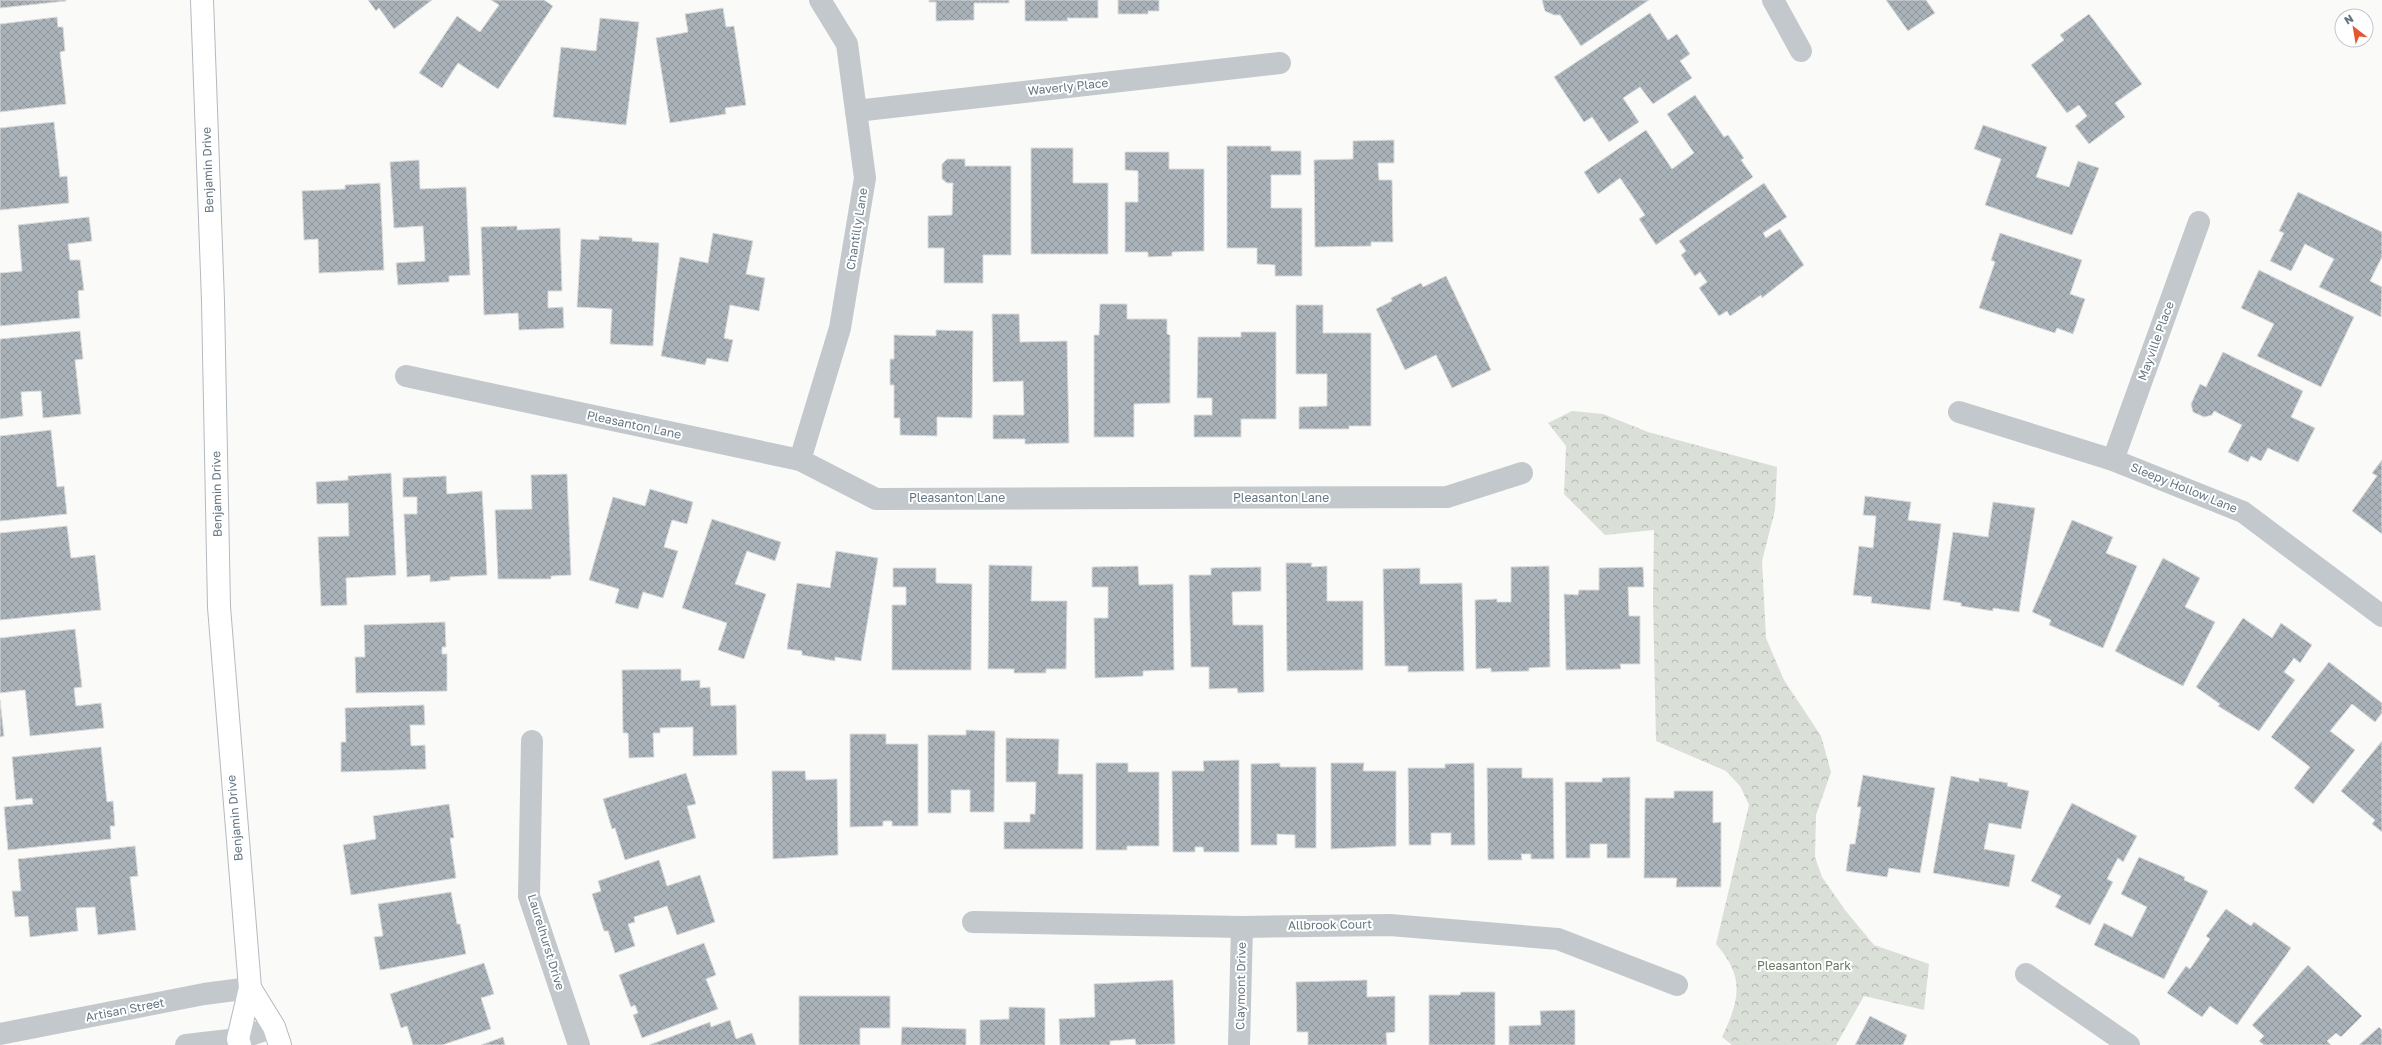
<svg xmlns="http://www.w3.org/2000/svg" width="2382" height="1045" viewBox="0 0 2382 1045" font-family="'Golos Text',sans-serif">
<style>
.park{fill:url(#park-crowns)}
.building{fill:url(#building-cross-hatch);stroke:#dcdcda}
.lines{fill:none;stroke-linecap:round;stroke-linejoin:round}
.secondary-casing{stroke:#b3babf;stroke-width:24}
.minor{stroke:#c3c8cc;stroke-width:22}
.secondary{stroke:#fff;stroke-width:22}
.labels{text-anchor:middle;stroke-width:4;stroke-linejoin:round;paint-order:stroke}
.street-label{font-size:12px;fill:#657683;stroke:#fff}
.park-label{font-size:12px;fill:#687a64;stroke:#fff}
</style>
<defs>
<pattern id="park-crowns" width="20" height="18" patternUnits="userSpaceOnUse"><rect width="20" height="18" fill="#dadfd7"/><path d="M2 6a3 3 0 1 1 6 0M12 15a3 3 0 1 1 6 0" fill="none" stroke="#b4b9b4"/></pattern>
<pattern id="building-cross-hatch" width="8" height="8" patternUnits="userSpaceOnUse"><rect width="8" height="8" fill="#aab3b9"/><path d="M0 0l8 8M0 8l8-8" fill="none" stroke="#8e969c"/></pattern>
</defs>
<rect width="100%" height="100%" fill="#fafaf8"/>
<path class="park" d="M1572 411 1603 414 1648 432 1777 467 1775 510 1762 561 1766 638 1784 680 1821 736 1831 772 1816 815 1815 857 1822 877 1845 910 1874 945 1929 964 1924 1010 1864 996 1836 1045H1732L1722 1037C1740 999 1745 977 1716 944L1749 805 1740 786 1726 771 1656 741 1653 600 1654 530 1605 535 1564 494 1566 446 1548 423Z"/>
<g class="building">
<polygon points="0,0 66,0 66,1 0,8"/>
<polygon points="368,0 432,0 394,29 379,8 376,11"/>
<polygon points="491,0 544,0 553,6 498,89 458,63 442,88 419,73 457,16 480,32 499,5"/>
<polygon points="929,0 1009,0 1009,3 974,3 974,20 936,21 936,2 929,2"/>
<polygon points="1025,0 1098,0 1098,18 1067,18 1068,21 1025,21"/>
<polygon points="1118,0 1159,0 1159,11 1148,11 1148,14 1118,14"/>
<polygon points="1542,0 1649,0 1581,46 1560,15 1554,15 1545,11"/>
<polygon points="1886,0 1926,0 1935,13 1908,31"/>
<polygon points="723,8 726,27 734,26 746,105 725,108 726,114 670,123 656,38 688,32 685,14"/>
<polygon points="1650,13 1668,40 1677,34 1690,54 1680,61 1692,78 1653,104 1640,87 1623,98 1639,122 1609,142 1592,117 1584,122 1554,77"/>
<polygon points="2089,14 2142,84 2115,103 2125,117 2089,144 2075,126 2087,116 2079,105 2067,113 2031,65 2064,40 2060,35"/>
<polygon points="57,17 58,27 63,27 65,51 60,52 66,104 0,112 0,24"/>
<polygon points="600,18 639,22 626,125 553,117 561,47 596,51"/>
<polygon points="1695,95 1724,137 1728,135 1744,158 1741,160 1753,177 1656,245 1639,219 1645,215 1620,178 1598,194 1584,172 1646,130 1672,169 1694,153 1667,114"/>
<polygon points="54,122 60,177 67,176 69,203 0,210 0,128"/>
<polygon points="1983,125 2047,147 2036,177 2069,187 2078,161 2099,168 2072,235 1985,205 2001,159 1974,149"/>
<polygon points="1394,140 1394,163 1378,163 1379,180 1392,180 1393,242 1371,242 1371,246 1315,247 1314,160 1353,159 1353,141"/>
<polygon points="1227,146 1271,146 1271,151 1301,151 1301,175 1271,175 1271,208 1302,208 1302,276 1275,276 1275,265 1257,264 1257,248 1227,248"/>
<polygon points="1031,148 1073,148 1073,183 1108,183 1108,254 1031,254"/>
<polygon points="1125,152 1169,152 1169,169 1204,169 1204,251 1172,252 1172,256 1148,257 1148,252 1125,252 1125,202 1138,202 1138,171 1125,170"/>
<polygon points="947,159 965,159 965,166 1011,166 1011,255 983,255 983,283 944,283 944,248 928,248 928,216 952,215 953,183 947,183 942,179 942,164"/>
<polygon points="419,160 420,189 466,187 470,275 449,276 449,282 398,285 396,263 425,261 423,226 394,228 390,162"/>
<polygon points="380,183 384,270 319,273 318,239 304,240 302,191 345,189 345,185"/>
<polygon points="1764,183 1787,217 1763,233 1766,238 1780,229 1804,265 1762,298 1761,295 1730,316 1727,311 1719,316 1699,288 1707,282 1700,272 1695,276 1681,255 1686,251 1679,241"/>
<polygon points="2298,192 2382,232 2382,257 2370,281 2382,287 2381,317 2319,287 2334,259 2305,244 2291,271 2270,261 2284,233 2279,231"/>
<polygon points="89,217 92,241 68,244 70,260 80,260 84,290 78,291 80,318 0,326 0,273 22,271 18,225"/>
<polygon points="517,226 517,230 560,228 562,291 548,291 548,308 563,307 564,328 519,330 518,313 484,315 481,227"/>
<polygon points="713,233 753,241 746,274 765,278 759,311 730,305 724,338 733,340 728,362 707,358 705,365 661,356 680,257 708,263"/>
<polygon points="2000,233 2082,260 2070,294 2085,299 2073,334 2057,328 2055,333 1979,308 1995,262 1991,260"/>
<polygon points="599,236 632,238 632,241 659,243 653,346 610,344 612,309 577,307 581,239 599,240"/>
<polygon points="2259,270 2354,317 2321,387 2257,356 2274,324 2241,308"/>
<polygon points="1446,276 1491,370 1452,388 1436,355 1405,370 1376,309 1392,301 1391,298 1421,283 1423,287"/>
<polygon points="1100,304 1127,304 1127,319 1167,319 1167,334 1170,335 1170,403 1134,404 1134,437 1094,437 1094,335 1099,335"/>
<polygon points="1296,305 1323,305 1323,333 1371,333 1371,426 1349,426 1349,429 1299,429 1299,407 1327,406 1327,374 1296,374"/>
<polygon points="992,314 1019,314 1020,342 1067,341 1069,443 1025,444 1025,439 993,439 993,415 1024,415 1023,381 993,382"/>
<polygon points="936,330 973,331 972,418 937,417 937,436 900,435 900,418 894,418 894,385 890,385 890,359 894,359 894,335 936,336"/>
<polygon points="80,331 83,359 75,360 81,414 43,418 41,391 21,392 23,416 0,419 0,339"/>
<polygon points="1241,332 1276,332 1276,419 1241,419 1241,437 1194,437 1194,415 1212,415 1212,398 1197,398 1198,337 1241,337"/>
<polygon points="2223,352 2303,391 2291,417 2315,428 2298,462 2268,448 2261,461 2251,456 2248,462 2228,452 2242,425 2214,411 2212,415 2204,417 2193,412 2191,404 2200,384 2206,387"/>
<polygon points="51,430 57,487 64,486 67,514 0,521 0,436"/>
<polygon points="2382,460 2382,534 2352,511 2377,476 2372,473"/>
<polygon points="391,473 396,575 346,578 347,605 321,606 318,537 349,536 348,503 317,504 316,482 348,480 348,476"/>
<polygon points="567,474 571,575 551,576 551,579 498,579 495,510 532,509 531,475"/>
<polygon points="446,476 447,494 482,491 487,575 450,577 450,580 430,582 430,575 407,577 404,514 417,514 417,497 403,497 403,478"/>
<polygon points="650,489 693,502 687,524 672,520 664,547 678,551 663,598 643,592 638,609 615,603 619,589 589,580 613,497 645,506"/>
<polygon points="1865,496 1911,502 1908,520 1941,524 1930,610 1871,603 1872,597 1853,595 1859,546 1873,548 1876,516 1863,515"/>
<polygon points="1993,502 2035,508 2019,612 1993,608 1993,611 1961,606 1961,603 1943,600 1953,532 1988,537"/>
<polygon points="712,519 781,542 775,561 747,551 735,584 766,594 744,659 718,650 727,623 682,608"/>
<polygon points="2072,520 2113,537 2106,553 2137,566 2103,648 2049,625 2051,620 2032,612"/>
<polygon points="67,526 71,558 95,555 101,610 0,620 0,533"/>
<polygon points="836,551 878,558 861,661 835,657 835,661 802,655 802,651 787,649 797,583 830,588"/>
<polygon points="2163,558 2200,578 2185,607 2215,622 2183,686 2115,651"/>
<polygon points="1286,563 1312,563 1311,567 1327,566 1327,601 1363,601 1363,670 1287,671"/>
<polygon points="989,565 1032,566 1031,601 1067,601 1066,669 1046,669 1046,673 1014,673 1014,669 988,669"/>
<polygon points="1138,566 1139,585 1173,584 1174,670 1143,671 1143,676 1095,678 1094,618 1108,618 1108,587 1092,587 1092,567"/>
<polygon points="1549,566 1550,667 1529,668 1529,671 1491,672 1491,668 1476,669 1475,600 1497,599 1497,602 1511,602 1511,567"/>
<polygon points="1261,567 1261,591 1232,592 1233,625 1263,625 1264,692 1238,693 1237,688 1209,689 1209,667 1191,667 1189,575 1211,575 1211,568"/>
<polygon points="1643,567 1644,587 1628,587 1629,616 1640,616 1640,664 1620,664 1621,669 1566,670 1564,594 1578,595 1579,590 1599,590 1599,568"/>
<polygon points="893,568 936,568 936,583 972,584 971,670 892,670 892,605 906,605 906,587 893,587"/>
<polygon points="1420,568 1420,584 1462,583 1464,671 1408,672 1408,666 1385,666 1383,569"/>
<polygon points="2243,618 2272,638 2281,623 2312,645 2300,663 2294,658 2284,672 2295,680 2259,731 2218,706 2220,704 2196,687"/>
<polygon points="445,622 446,647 442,647 442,654 447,654 447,691 356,693 355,657 365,657 364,625"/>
<polygon points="75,629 82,687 74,688 76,706 101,703 104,728 30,736 25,690 0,693 0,638"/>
<polygon points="2329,662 2382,703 2382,713 2375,722 2352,704 2330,731 2355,750 2313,804 2294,788 2310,767 2271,737"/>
<polygon points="681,669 681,681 700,680 700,688 710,687 711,706 736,705 737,755 693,756 693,727 660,728 660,733 653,733 654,757 629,758 628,733 623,733 622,670"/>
<polygon points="0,700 4,736 0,737"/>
<polygon points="424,705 425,725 410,725 411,746 425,745 426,769 341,772 341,742 346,742 345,708"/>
<polygon points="966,730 995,731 994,812 970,812 970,790 951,790 951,813 928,813 928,735 966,735"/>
<polygon points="850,734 886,734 886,744 918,744 918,826 892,826 892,821 883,821 883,826 850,827"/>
<polygon points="1006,738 1059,739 1058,774 1083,774 1083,849 1004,849 1004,822 1030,822 1030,814 1035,814 1036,782 1006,782"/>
<polygon points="2382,741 2382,832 2372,824 2375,820 2341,791"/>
<polygon points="101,747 107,802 113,801 115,826 110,826 111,839 8,850 4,807 33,804 32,798 16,800 12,757"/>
<polygon points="1239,760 1239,852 1204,852 1203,847 1195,847 1195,852 1173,852 1172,771 1204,771 1203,761"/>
<polygon points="1096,763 1128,763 1128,772 1159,772 1159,846 1127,846 1127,850 1096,850"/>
<polygon points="1280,763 1280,767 1316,767 1316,848 1295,848 1295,835 1277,834 1277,845 1251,845 1251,764"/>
<polygon points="1331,763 1364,763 1363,771 1396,771 1396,846 1331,849"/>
<polygon points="1474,763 1475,845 1451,845 1451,833 1431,833 1431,845 1409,845 1408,768 1445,768 1445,764"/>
<polygon points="1487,768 1522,768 1522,778 1553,778 1554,859 1531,859 1531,854 1521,854 1522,860 1488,860"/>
<polygon points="772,771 805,771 806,780 837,779 838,855 773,859"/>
<polygon points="686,773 696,804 687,806 696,838 625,860 615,828 612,829 603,799"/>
<polygon points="1863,775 1935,788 1920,873 1889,868 1887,877 1846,871 1850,844 1855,844 1861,807 1857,807"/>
<polygon points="1951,776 1979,782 1979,778 2008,783 2007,786 2029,791 2021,829 1989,823 1984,849 2015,855 2009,887 1933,873"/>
<polygon points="1630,777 1630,858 1607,858 1607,844 1590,844 1590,858 1566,858 1565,782 1602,782 1602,778"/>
<polygon points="1674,791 1713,791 1713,823 1721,822 1721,887 1676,887 1677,878 1644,878 1645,798 1674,798"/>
<polygon points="2072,803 2137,836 2123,862 2118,858 2107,879 2113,882 2090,925 2055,907 2061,896 2031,881"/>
<polygon points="449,804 454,838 450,838 456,878 351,895 343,845 376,839 373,816"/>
<polygon points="135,846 138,876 130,877 136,930 98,935 95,907 76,908 78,931 30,937 28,916 15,917 12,891 21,891 18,859"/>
<polygon points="2139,857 2185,877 2184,880 2208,891 2164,979 2094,945 2104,923 2132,937 2147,907 2121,894"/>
<polygon points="659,860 667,886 700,875 715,922 677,935 667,906 634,917 635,922 628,924 635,946 615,953 608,931 604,931 592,894 601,891 598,881"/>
<polygon points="451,892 457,924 460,924 466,954 380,970 374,937 383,936 378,904"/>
<polygon points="2226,909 2251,926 2254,922 2291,948 2237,1025 2210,1006 2202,1017 2167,993 2186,966 2190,969 2210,939 2206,936"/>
<polygon points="704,943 716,975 706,979 718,1009 642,1038 633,1015 638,1013 635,1005 631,1007 619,975"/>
<polygon points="484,963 494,994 481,998 491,1029 442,1045 413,1045 407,1026 401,1028 390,994"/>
<polygon points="2308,965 2362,1016 2341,1037 2336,1033 2327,1041 2331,1045 2264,1045 2259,1041 2264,1036 2252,1025"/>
<polygon points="1173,980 1175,1044 1136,1045 1135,1039 1110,1041 1110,1045 1060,1045 1059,1019 1095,1017 1094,984"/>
<polygon points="1367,980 1367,997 1395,996 1395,1032 1386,1033 1387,1045 1308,1045 1308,1032 1297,1032 1296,982"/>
<polygon points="1461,992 1495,992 1495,1045 1429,1045 1429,995 1460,995"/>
<polygon points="799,996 890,996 890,1028 860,1028 860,1045 799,1045"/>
<polygon points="1009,1007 1045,1008 1045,1045 980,1045 980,1020 1009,1019"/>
<polygon points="1575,1010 1575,1045 1509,1045 1509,1026 1541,1025 1540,1011"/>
<polygon points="1870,1016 1907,1035 1903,1045 1855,1045"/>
<polygon points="730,1020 736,1039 752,1033 756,1045 649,1045 710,1022 711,1027"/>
<polygon points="902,1027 966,1029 966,1045 901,1045"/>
<polygon points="2379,1027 2382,1030 2382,1045 2359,1045"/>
<polygon points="503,1037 505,1045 481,1045"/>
</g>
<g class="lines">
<g class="secondary-casing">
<g id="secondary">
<polyline points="202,0 213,301 219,607 250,988 238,1039 240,1045"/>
<polyline points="250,988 274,1027 280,1045"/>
</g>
</g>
<g class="minor">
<polyline points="1773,0 1801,51"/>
<polyline points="856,111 1280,63"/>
<polyline points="406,376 800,460 876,499 1447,497 1522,473"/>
<polyline points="1959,412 2113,460 2243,512 2382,616"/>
<polyline points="800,460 840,328 865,178 847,44 820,0"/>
<polyline points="2113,460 2199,222"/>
<polyline points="532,741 529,896 579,1045"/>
<polyline points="973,922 1242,927 1390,925 1558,939 1677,985"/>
<polyline points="2026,974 2129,1045"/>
<polyline points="0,1034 204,994 250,988"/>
<polyline points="186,1045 238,1039 274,1027"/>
<polyline points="1239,1045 1242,927"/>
</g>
<use href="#secondary" class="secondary"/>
</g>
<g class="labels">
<g class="street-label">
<text transform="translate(1068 87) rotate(-6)" y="4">Waverly Place</text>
<text transform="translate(208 170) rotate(-92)" y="4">Benjamin Drive</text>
<text transform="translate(857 229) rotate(-81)" y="4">Chantilly Lane</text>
<text transform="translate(2156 341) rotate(-70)" y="4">Mayville Place</text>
<text transform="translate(634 425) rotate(12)" y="4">Pleasanton Lane</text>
<text transform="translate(2184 488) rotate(22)" y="4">Sleepy Hollow Lane</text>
<text transform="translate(217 494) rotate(-91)" y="4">Benjamin Drive</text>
<text x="957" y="502">Pleasanton Lane</text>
<text x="1281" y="502">Pleasanton Lane</text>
<text transform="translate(235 818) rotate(-95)" y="4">Benjamin Drive</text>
<text transform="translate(1330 925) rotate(-1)" y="4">Allbrook Court</text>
<text transform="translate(546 942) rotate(73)" y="4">Laurelhurst Drive</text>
<text transform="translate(1241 986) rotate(-89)" y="4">Claymont Drive</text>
<text transform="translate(125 1010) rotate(-11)" y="4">Artisan Street</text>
</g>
<g class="park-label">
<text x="1804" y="970">Pleasanton Park</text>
</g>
</g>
<g transform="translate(2354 28) rotate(329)"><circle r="19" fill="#ffffff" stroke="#c1c8cd"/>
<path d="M0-3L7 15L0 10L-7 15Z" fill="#e4572e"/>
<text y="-6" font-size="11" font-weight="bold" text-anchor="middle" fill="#657683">N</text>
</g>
</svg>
